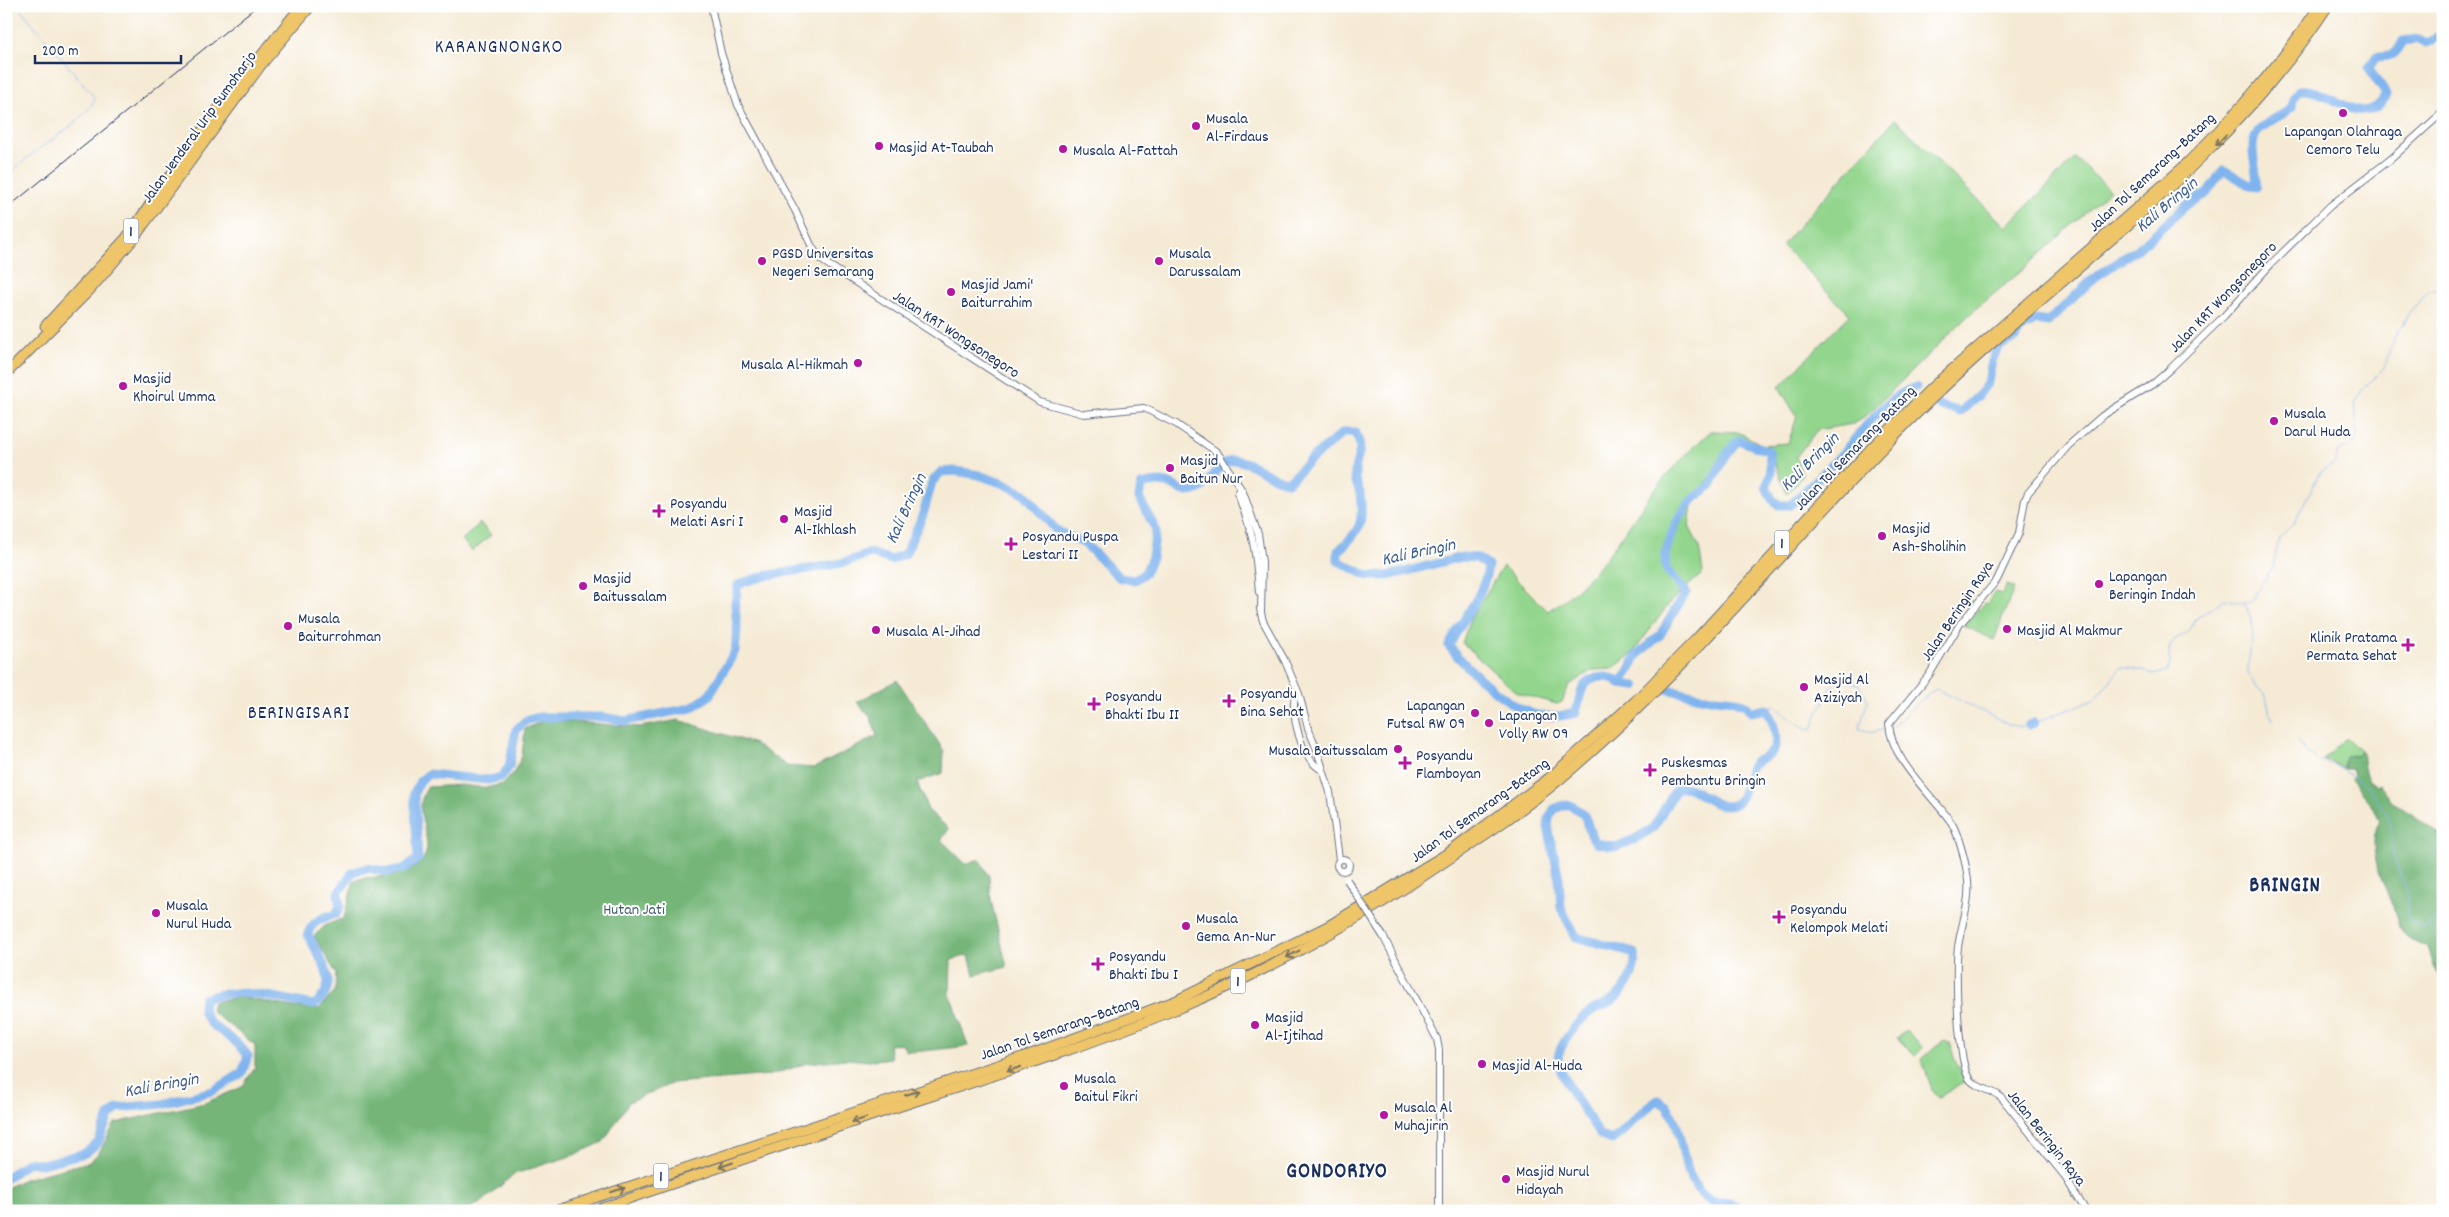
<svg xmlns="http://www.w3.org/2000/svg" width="2449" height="1217" viewBox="0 0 2449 1217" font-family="Dekko,sans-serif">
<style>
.green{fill:#92d58c;stroke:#568275}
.forest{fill:#75b678;stroke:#48726b}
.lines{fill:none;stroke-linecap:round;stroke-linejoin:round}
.stream{stroke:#80b4ee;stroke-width:1}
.river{stroke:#80b4ee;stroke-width:9}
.minor-casing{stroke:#677087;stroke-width:8}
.highway-casing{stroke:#677087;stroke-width:11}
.minor{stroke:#fff;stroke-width:6}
.highway{stroke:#eec569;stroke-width:9}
.rail{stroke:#1b2f5e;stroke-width:1}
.minor-bridge-casing{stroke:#677087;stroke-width:8;stroke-linecap:butt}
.minor-bridge{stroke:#fff;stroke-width:6}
.oneway{stroke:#7a7263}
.poi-dot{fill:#b5179e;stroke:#fff;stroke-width:2}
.labels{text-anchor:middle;stroke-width:4;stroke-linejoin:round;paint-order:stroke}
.shield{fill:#fff;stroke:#5f6d8e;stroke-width:1}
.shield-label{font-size:15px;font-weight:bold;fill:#1b2f5e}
.poi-label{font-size:16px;fill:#1b2f5e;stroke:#fff;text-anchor:start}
.street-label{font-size:16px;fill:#1b2f5e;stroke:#fff}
.park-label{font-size:16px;fill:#3f616c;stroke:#fff}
.water-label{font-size:18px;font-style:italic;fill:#3e5e90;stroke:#fff}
.quarter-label{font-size:19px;letter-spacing:1px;fill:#1b2f5e;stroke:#fff}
.district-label{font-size:21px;font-weight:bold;letter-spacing:1px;fill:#1b2f5e;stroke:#fff}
</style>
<rect width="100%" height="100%" fill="#fff"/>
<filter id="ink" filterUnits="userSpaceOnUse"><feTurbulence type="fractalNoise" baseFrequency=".02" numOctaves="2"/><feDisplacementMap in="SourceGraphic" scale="10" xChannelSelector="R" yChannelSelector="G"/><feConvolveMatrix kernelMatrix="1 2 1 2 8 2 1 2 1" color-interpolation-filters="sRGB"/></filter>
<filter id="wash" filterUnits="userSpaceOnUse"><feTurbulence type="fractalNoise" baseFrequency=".0096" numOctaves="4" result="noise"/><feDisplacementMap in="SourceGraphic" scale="20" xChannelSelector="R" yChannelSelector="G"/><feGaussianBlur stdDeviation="1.12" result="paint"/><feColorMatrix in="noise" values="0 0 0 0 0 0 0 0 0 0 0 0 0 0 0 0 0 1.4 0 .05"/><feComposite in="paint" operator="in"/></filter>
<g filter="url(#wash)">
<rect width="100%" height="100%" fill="#f5ead4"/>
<g class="green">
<path d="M1895 119 2006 227 2075 158 2110 190 2025 268 1971 313 1868 414 1853 424 1817 430 1796 457 1803 476 1787 493 1774 461 1760 450 1741 445H1736L1728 452 1714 473 1693 499 1689 526 1699 546 1703 573 1671 601 1632 654 1612 669 1593 670 1569 685 1562 702 1557 704 1517 693 1462 643 1470 620 1503 566 1548 611C1604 576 1621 531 1660 483 1676 464 1693 447 1711 431L1738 432 1763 445 1788 443 1797 417 1779 387 1850 315 1782 245Z"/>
<polygon points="480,523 491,535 472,551 462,540"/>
<polygon points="2007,585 2014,588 1994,640 1964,626 1984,603 1987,604 1995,592 2002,594"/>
<polygon points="2346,737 2360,751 2358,756 2349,755 2343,762 2343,769 2330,761 2323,760"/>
<polygon points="1906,1030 1923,1048 1915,1056 1897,1038"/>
<polygon points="1944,1040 1950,1043 1955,1061 1966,1081 1939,1097 1932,1089 1921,1059"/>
</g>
<g class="forest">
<path d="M897 680 944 751 943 773 917 782 928 810 949 829 941 840 966 864 979 859 989 876 991 900 1007 967 974 975 969 955 951 960 950 994 968 1046 914 1052 906 1051 902 1044 889 1045 891 1058 869 1061 846 1059 808 1063 771 1075 673 1083 629 1102 603 1142 574 1155 514 1174 481 1203 461 1211H6V1188L24 1179 89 1162 99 1153 115 1123 205 1103 242 1087 255 1068V1045L211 1011 213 1002 239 997 293 1007 319 1009 335 991 336 973 314 936 326 925 344 918 354 880C370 876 389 878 404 872 443 858 420 831 421 805 421 799 425 792 427 787L460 785 486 788 503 784 514 772 522 756 525 729 545 720 640 727 679 720 755 744 787 766 814 768 877 736 871 718 857 702Z"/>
<path d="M2360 751 2363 755C2363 764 2364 779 2374 784 2381 787 2376 781 2382 787 2388 794 2389 802 2398 805L2443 837V980L2434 968 2427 947C2412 942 2398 936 2398 919 2387 890 2363 850 2380 820L2373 807 2351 778 2354 775 2352 769H2343L2345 756H2357Z"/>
</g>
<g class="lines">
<g class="stream">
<path d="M6 180C22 152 84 127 95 98L18 6"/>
<path d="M2244 603C2261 632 2248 644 2248 673L2255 686 2265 693 2270 714 2273 720"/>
<path d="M1767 709 1773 705C1786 713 1797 726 1812 730L1818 712 1835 681 1843 680 1858 684 1868 700 1859 729 1873 732 1887 729"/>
<path d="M2034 723 2096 699 2120 668C2136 666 2151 678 2167 672 2174 657 2167 656 2170 644L2186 633 2198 617 2225 599 2244 603 2252 602 2261 584 2273 568 2279 538 2294 523 2320 472 2335 463 2338 452 2353 445 2357 435 2355 403 2362 390 2384 368 2393 340 2408 314 2429 290H2443"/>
<polyline points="1893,726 1913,707 1936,689 2011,725 2021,727 2029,725"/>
<polyline points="2297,741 2307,753 2316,758"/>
<polyline points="2321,761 2334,765 2368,786 2387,816 2392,834 2394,859 2407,890 2408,915 2413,924 2425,928 2435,918 2437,921 2438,948 2443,957"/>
</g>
<g class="river">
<path d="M1938 405 1960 412 1978 396 1988 382 1992 361 1998 347 2015 338 2020 329 2036 320 2048 322 2094 278 2140 247 2188 204 2207 193 2223 170C2235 175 2244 184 2256 187 2259 170 2247 147 2257 133 2264 122 2282 116 2292 108L2293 99 2299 90C2331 86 2364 135 2386 95 2381 84 2373 78 2369 67L2376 57C2393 57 2396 55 2403 41L2418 39 2426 43 2443 35"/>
<polyline points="1620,684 1636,686"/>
<path d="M1667 689 1710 699H1728L1746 705 1751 712 1767 709C1772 722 1778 732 1775 746 1772 759 1756 756 1751 768 1745 781 1746 806 1726 806 1708 805 1698 787 1681 787L1676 789 1653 828 1635 839 1616 847 1596 843C1582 824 1595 816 1567 804L1554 809 1549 818 1548 827 1559 878 1561 908 1576 937 1635 953C1637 969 1626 990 1613 1000 1606 1006 1596 1007 1590 1012 1579 1020 1558 1046 1558 1059 1557 1075 1592 1121 1601 1136L1612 1140C1629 1129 1639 1111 1658 1100L1668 1107 1677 1126 1687 1170 1699 1192 1712 1202H1729L1742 1211"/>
<polyline points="2029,725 2034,723"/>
<path d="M6 1178 28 1162 42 1164 85 1153 98 1143 109 1116 118 1108 162 1104 213 1091 242 1073 248 1056 237 1043 210 1023 203 1011 204 999C239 985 277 999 314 1005 344 983 318 959 308 934 312 921 323 917 336 914L340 906 338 893 353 872 368 868 387 872 403 869 418 859 414 793 420 781 429 774 489 780 501 777 509 767 516 730 525 721 539 717H602L625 721 691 708 709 696 735 651 737 628 735 604 738 585C778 567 828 573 870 553L891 560 905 554 923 515 932 482 941 472 956 471 979 475 1004 484 1025 494 1056 530 1085 544 1120 578 1135 580 1145 573 1152 557 1156 530 1139 498 1141 485C1153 482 1162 480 1174 486 1178 488 1183 492 1188 492 1212 492 1216 458 1236 460 1254 462 1268 478 1288 482L1310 460 1344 432H1355C1367 455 1353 456 1355 478 1355 483 1359 487 1360 493 1364 522 1361 531 1338 551V561L1368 576H1388L1462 557 1477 558 1488 566C1484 596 1462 619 1449 646 1466 668 1510 709 1537 715 1551 718 1562 716 1576 713 1578 705 1580 692 1584 686 1592 675 1612 674 1620 684L1630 670 1636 656 1660 635 1686 592 1666 569 1665 555 1669 541 1676 523 1690 502 1711 485 1725 456 1738 440 1769 451 1771 474 1766 487 1772 499 1779 505H1790C1807 489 1824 473 1840 456 1860 434 1887 395 1916 387"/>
</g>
</g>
</g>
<g filter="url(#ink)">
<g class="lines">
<g class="minor-casing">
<g id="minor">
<polyline points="711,6 721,53 738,105 795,210 812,247 821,260 1040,402 1084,414 1144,408 1176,424 1217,452 1243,492 1258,534 1262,562 1261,613"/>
<path d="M1240 489 1238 495C1253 532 1256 552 1259 592"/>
<polyline points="1260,609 1263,621 1285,661 1299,694 1308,728 1316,747 1330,792 1339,859"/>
<path d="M1296 690C1289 712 1301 759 1322 770"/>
<circle cx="1343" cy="865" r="6"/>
<polyline points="1383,936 1437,1039 1439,1050 1439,1211"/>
<path d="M2086 1211 2063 1174 2001 1097C1992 1090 1978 1088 1971 1081 1957 1067 1955 968 1958 947 1962 920 1972 900 1967 873 1965 860 1958 833 1951 822 1931 793 1892 762 1889 724L1929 675 1960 624 1997 580 2019 533 2025 500 2028 493 2068 446 2102 416 2153 384 2169 370 2224 316 2272 263 2330 206 2391 159 2443 112"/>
</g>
</g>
<g class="highway-casing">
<g id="highway">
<polyline points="45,326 126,238 218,109 301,6"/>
<polyline points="6,374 90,290 132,241 262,64 311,6"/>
<path d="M555 1211 1034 1053 1175 1001 1328 926 1451 851 1549 778 1635 701 1697 638 1871 448 1931 388 2181 169C2231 119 2280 66 2319 6"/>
<path d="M593 1211C689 1178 784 1145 880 1113 980 1080 1080 1049 1177 1009 1274 969 1366 916 1452 857 1488 833 1524 809 1558 781 1697 665 1806 519 1937 394 2071 265 2224 165 2328 6"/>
</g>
</g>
<use href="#minor" class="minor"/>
<use href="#highway" class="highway"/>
<polyline class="rail" points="6,209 257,6"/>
<g class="minor-bridge-casing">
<polyline id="minor-bridge" points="1347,880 1383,936"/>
</g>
<use href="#minor-bridge" class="minor-bridge"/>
</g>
<defs><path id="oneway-shaft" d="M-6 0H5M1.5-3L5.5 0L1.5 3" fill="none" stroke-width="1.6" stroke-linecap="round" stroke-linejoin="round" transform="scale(1.25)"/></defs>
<g class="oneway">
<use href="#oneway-shaft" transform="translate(2221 140) rotate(133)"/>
<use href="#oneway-shaft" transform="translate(1293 954) rotate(152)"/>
<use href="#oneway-shaft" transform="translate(1014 1069) rotate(162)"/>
<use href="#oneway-shaft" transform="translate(912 1093) rotate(-18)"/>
<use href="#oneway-shaft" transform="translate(859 1120) rotate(162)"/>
<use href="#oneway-shaft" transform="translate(726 1165) rotate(161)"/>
<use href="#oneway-shaft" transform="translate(618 1190) rotate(-18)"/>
</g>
</g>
<g class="poi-dot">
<circle cx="2343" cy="113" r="5"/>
<circle cx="1196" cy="126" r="5"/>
<circle cx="879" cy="146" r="5"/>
<circle cx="1063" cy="149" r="5"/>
<circle cx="762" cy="261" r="5"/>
<circle cx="1159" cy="261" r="5"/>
<circle cx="951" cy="292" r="5"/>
<circle cx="858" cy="363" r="5"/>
<circle cx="123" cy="386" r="5"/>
<circle cx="2274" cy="421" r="5"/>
<circle cx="1170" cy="468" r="5"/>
<path d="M656.5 503.5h5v5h5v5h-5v5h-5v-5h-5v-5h5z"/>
<circle cx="784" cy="519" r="5"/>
<circle cx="1882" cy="536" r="5"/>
<path d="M1008.5 536.5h5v5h5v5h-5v5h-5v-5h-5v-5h5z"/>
<circle cx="2099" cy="584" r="5"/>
<circle cx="583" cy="586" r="5"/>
<circle cx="288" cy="626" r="5"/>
<circle cx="2007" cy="629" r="5"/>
<circle cx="876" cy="630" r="5"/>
<path d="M2405.5 637.5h5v5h5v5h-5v5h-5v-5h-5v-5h5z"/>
<circle cx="1804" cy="687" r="5"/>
<path d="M1226.5 693.5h5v5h5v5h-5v5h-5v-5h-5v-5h5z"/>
<path d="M1091.5 696.5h5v5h5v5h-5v5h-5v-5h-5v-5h5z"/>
<circle cx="1475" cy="713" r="5"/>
<circle cx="1489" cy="723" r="5"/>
<circle cx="1398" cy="749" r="5"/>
<path d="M1402.5 755.5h5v5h5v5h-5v5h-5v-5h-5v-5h5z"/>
<path d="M1647.5 762.5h5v5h5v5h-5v5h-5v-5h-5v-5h5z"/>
<circle cx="156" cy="913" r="5"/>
<path d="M1776.5 909.5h5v5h5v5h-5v5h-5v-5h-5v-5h5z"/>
<circle cx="1186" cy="926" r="5"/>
<path d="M1095.5 956.5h5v5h5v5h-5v5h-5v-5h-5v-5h5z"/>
<circle cx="1255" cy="1025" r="5"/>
<circle cx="1482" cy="1064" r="5"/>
<circle cx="1064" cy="1086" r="5"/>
<circle cx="1384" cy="1115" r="5"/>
<circle cx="1506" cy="1179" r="5"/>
</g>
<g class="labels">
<g class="shield">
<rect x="123.5" y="218.5" width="15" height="25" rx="4"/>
<rect x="1774.5" y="530.5" width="15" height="25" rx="4"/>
<rect x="1230.5" y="968.5" width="15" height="25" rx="4"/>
<rect x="653.5" y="1163.5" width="15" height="25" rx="4"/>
</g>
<g class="shield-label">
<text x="131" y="236">1</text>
<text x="1782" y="548">1</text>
<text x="1238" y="986">1</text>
<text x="661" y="1181">1</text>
</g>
<g class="poi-label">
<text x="1206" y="123">Musala<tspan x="1206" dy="18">Al-Firdaus</tspan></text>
<text x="2343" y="136" text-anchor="middle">Lapangan Olahraga<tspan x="2343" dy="18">Cemoro Telu</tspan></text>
<text x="889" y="152">Masjid At-Taubah</text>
<text x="1073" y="155">Musala Al-Fattah</text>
<text x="772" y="258">PGSD Universitas<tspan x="772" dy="18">Negeri Semarang</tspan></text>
<text x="1169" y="258">Musala<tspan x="1169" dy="18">Darussalam</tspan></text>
<text x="961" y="289">Masjid Jami'<tspan x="961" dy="18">Baiturrahim</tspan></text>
<text x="848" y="369" text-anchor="end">Musala Al-Hikmah</text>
<text x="133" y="383">Masjid<tspan x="133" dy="18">Khoirul Umma</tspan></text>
<text x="2284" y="418">Musala<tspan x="2284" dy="18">Darul Huda</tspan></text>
<text x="1180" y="465">Masjid<tspan x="1180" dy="18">Baitun Nur</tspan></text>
<text x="670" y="508">Posyandu<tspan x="670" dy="18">Melati Asri I</tspan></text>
<text x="794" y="516">Masjid<tspan x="794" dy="18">Al-Ikhlash</tspan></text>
<text x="1892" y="533">Masjid<tspan x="1892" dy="18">Ash-Sholihin</tspan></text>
<text x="1022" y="541">Posyandu Puspa<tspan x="1022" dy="18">Lestari II</tspan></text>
<text x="2109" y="581">Lapangan<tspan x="2109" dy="18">Beringin Indah</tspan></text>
<text x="593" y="583">Masjid<tspan x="593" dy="18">Baitussalam</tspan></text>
<text x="298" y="623">Musala<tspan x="298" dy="18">Baiturrohman</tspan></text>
<text x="2017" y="635">Masjid Al Makmur</text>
<text x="886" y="636">Musala Al-Jihad</text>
<text x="2397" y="642" text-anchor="end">Klinik Pratama<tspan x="2397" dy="18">Permata Sehat</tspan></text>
<text x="1814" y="684">Masjid Al<tspan x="1814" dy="18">Aziziyah</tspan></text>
<text x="1240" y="698">Posyandu<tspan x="1240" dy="18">Bina Sehat</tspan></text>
<text x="1105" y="701">Posyandu<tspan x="1105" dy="18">Bhakti Ibu II</tspan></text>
<text x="1465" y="710" text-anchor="end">Lapangan<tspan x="1465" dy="18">Futsal RW 09</tspan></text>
<text x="1499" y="720">Lapangan<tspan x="1499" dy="18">Volly RW 09</tspan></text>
<text x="1388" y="755" text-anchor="end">Musala Baitussalam</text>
<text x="1416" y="760">Posyandu<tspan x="1416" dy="18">Flamboyan</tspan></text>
<text x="1661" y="767">Puskesmas<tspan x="1661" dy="18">Pembantu Bringin</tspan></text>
<text x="166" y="910">Musala<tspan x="166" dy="18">Nurul Huda</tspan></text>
<text x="1790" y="914">Posyandu<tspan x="1790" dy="18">Kelompok Melati</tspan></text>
<text x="1196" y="923">Musala<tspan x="1196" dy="18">Gema An-Nur</tspan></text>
<text x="1109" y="961">Posyandu<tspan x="1109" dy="18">Bhakti Ibu I</tspan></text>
<text x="1265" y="1022">Masjid<tspan x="1265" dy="18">Al-Ijtihad</tspan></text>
<text x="1492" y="1070">Masjid Al-Huda</text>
<text x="1074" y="1083">Musala<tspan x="1074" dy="18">Baitul Fikri</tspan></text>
<text x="1394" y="1112">Musala Al<tspan x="1394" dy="18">Muhajirin</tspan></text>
<text x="1516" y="1176">Masjid Nurul<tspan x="1516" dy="18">Hidayah</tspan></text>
</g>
<g class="street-label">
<text transform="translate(198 126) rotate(-54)" y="6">Jalan Jenderal Urip Sumoharjo</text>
<text transform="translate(2151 171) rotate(-43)" y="6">Jalan Tol Semarang–Batang</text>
<text transform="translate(2222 296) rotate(-46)" y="6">Jalan KRT Wongsonegoro</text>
<text transform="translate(957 333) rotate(33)" y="6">Jalan KRT Wongsonegoro</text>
<text transform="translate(1854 447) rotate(-46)" y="6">Jalan Tol Semarang–Batang</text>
<text transform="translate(1956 610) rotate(-56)" y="6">Jalan Beringin Raya</text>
<text transform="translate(1479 809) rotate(-36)" y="6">Jalan Tol Semarang–Batang</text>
<text transform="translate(1059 1027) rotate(-19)" y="6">Jalan Tol Semarang–Batang</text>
<text transform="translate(2048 1137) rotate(52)" y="6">Jalan Beringin Raya</text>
</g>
<g class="park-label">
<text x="634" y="914">Hutan Jati</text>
</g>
<g class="water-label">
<text transform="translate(2166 204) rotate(-40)" y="6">Kali Bringin</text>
<text transform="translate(1809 461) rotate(-45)" y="6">Kali Bringin</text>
<text transform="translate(905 508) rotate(-65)" y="6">Kali Bringin</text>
<text transform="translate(1418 551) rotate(-12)" y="6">Kali Bringin</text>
<text transform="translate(161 1084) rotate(-10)" y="6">Kali Bringin</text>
</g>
<g class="quarter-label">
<text x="499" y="52">KARANGNONGKO</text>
<text x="299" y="718">BERINGISARI</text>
</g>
<g class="district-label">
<text x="2285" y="891">BRINGIN</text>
<text x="1337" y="1177">GONDORIYO</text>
</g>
</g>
<rect width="2449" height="1217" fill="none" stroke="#fff" stroke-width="25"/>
<path d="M35 55v8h146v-8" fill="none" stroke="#1b2f5e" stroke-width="2.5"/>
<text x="42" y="55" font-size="15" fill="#1b2f5e" stroke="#ffffff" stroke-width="4" paint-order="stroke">200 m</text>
</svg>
